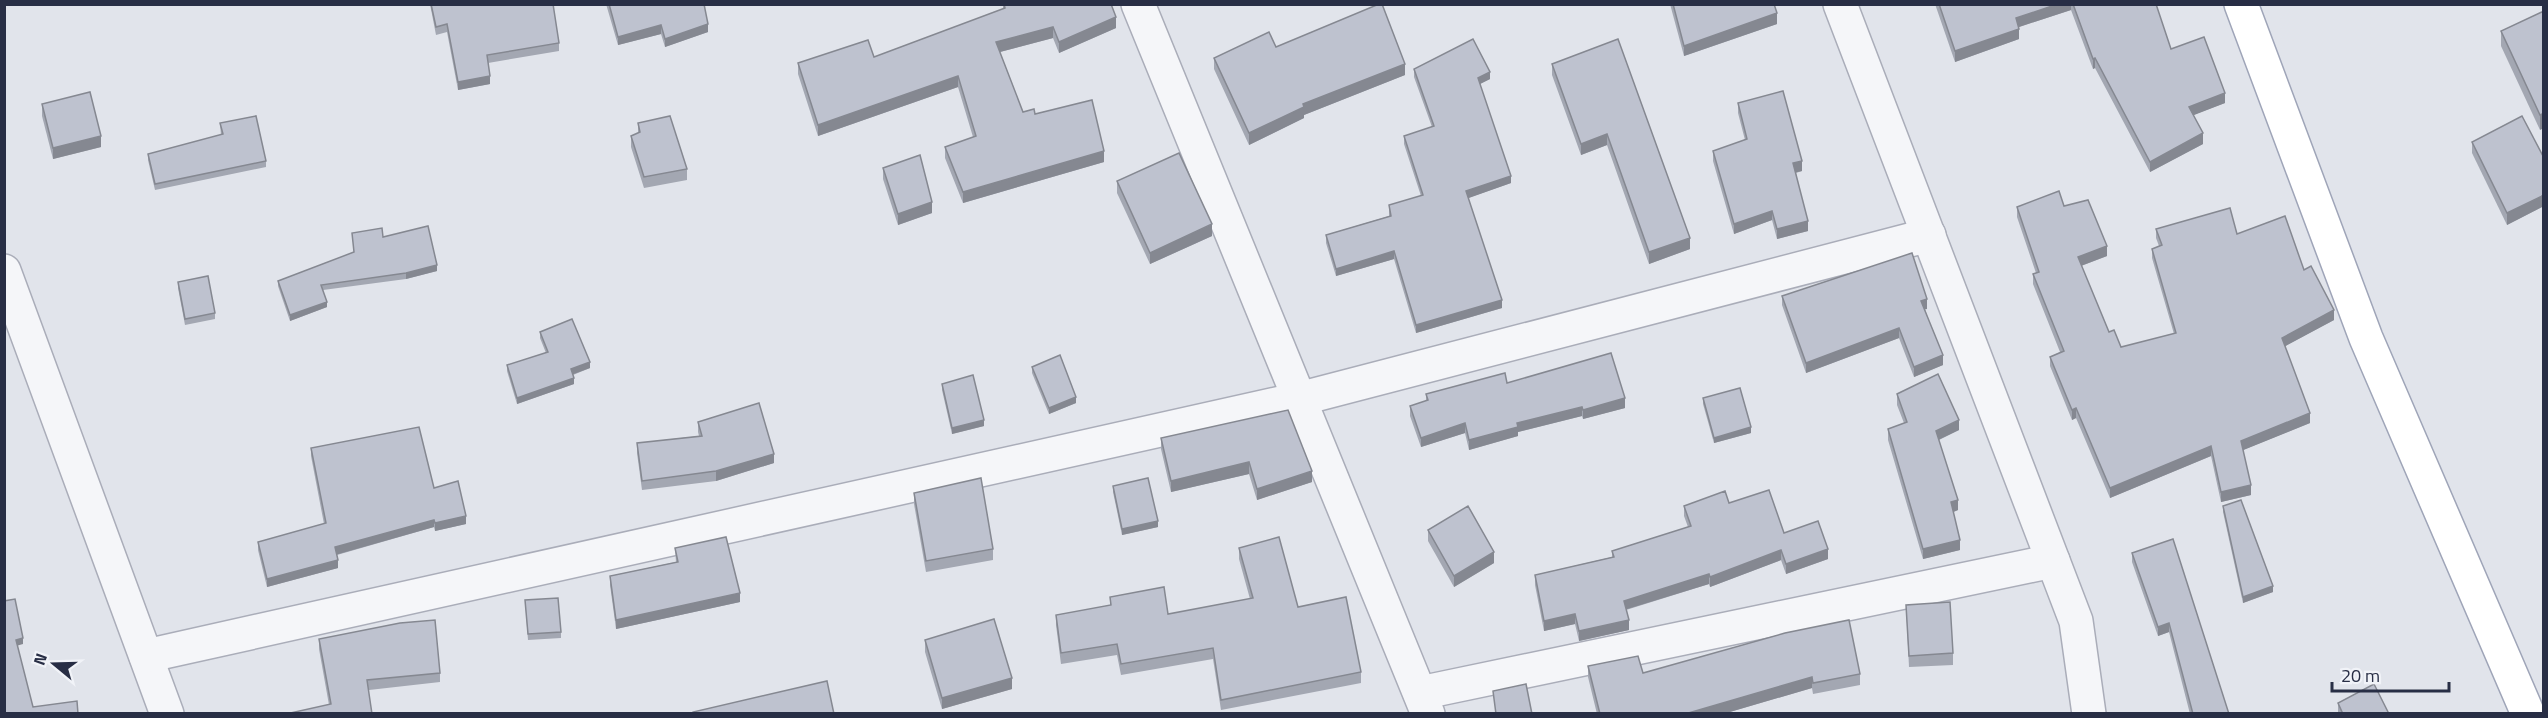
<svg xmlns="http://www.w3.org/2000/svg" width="2548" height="718" viewBox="0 0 2548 718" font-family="'Titillium Web',sans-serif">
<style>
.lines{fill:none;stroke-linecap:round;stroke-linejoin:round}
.minor-casing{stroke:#aaadb9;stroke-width:36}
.major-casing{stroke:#9fa5b8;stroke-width:36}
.minor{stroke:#f5f6f9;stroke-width:33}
.major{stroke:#fff;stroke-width:33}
.wall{fill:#a3a7b2}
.shaded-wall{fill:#858891}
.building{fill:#bec2cf;stroke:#858891;stroke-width:1.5}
</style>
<rect width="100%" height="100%" fill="#e1e4eb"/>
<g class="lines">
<g class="minor-casing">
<g id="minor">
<polyline points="1138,4 1428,714"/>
<polyline points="1840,4 2076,621 2089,714"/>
<polyline points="4,271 167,714"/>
<polyline points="146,656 1299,399 1929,235"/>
<polyline points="1420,693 2053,561"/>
</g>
</g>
<g class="major-casing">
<polyline id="major" points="2241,4 2366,338 2528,714"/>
</g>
<use href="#minor" class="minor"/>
<use href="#major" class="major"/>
</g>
<g class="wall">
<polygon points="430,4 553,4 559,43 559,51 488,63 490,84 458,90 447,32 436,35"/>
<polygon points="606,4 704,4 708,32 665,47 661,34 618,45"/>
<polygon points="1003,4 1111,4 1116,28 1059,53 1053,38 1000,52 1023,112 1035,114 1104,162 963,203 945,158 945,147 973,137 958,87 818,136 798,74 798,63 874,57 1003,9"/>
<polygon points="1670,4 1774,4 1777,24 1684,56"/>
<polygon points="1935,4 2156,4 2171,49 2225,103 2193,115 2203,144 2150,172 2095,68 2093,69 2071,10 2019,27 2019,39 1955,62"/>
<polygon points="2544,11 2540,130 2501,46 2501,31"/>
<polygon points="1618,39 1690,249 1649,264 1607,145 1581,155 1552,75 1552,64"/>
<polygon points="1276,47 1405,75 1304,115 1304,118 1249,145 1214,69 1214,58"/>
<polygon points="1414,69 1490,79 1480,84 1511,183 1468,198 1502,308 1416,333 1394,259 1336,276 1326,243 1326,235 1389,216 1389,205 1421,196 1404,144 1404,136 1432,127 1414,77"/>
<polygon points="1738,103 1802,171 1796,173 1808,231 1777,239 1772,220 1734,234 1713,161 1713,151 1745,140 1738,113"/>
<polygon points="42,104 101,147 53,159 42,116"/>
<polygon points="220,123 266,161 266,167 155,190 148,160 148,154 221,135"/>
<polygon points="638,123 687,169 687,180 644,188 631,147 631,136 638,133"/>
<polygon points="2472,142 2544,158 2544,206 2507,225 2472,153"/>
<polygon points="883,168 932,213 898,225 883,179"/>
<polygon points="1117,181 1212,236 1150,264 1117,193"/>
<polygon points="2064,206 2107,256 2081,266 2109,332 2121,347 2174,334 2152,258 2152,249 2159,246 2156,238 2156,229 2237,234 2304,270 2334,320 2285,346 2310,423 2243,450 2251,495 2221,502 2211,456 2110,498 2076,418 2072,420 2050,366 2050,357 2060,352 2033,284 2033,274 2036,273 2017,217 2017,207"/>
<polygon points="352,233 383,237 437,271 406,279 323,290 327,307 290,321 278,286 278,281 354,252"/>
<polygon points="178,282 215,313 215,319 185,325 178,288"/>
<polygon points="1782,296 1927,309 1925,309 1943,365 1914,377 1899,338 1806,373 1782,305"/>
<polygon points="540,332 590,368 573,375 574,384 517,404 507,371 507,365 546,353 540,338"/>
<polygon points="1032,367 1076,403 1049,414 1032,373"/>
<polygon points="1507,383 1625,408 1583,419 1582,416 1518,432 1518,436 1469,450 1465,433 1421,447 1410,416 1410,406 1426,401 1426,394"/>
<polygon points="942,384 984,426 952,434 942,390"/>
<polygon points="1897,394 1959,430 1939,440 1958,510 1953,512 1960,550 1923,559 1888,440 1888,429 1904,423 1897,405"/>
<polygon points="1703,398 1751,433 1714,443 1703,404"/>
<polygon points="698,422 774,463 716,481 642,490 637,453 637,443 699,436 698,432"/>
<polygon points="1161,438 1312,482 1257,500 1249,474 1171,492 1161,449"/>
<polygon points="311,448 434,488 466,524 435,531 434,527 337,555 338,568 267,587 258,550 258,542 324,524 311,456"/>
<polygon points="1113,486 1158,527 1122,535 1113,492"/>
<polygon points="914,493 993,549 993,560 926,572 914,504"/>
<polygon points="1729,503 1828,559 1786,574 1781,560 1710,587 1709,584 1626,610 1629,630 1579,641 1575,624 1544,631 1535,585 1535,575 1612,557 1612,551 1688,527 1684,516 1684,506"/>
<polygon points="2223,506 2273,592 2243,603 2223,512"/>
<polygon points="1428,530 1494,563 1454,587 1428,541"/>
<polygon points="675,548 740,602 616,629 610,585 610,576 676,562"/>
<polygon points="1239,548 1361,672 1361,683 1221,710 1213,659 1121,675 1117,655 1061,664 1056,625 1056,615 1110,606 1110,597 1168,614 1250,599 1239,559"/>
<polygon points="2132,553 2229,714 2190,714 2169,632 2158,636 2132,562"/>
<polygon points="525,600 561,632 561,638 528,640"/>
<polygon points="1906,605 1953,653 1953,665 1909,667"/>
<polygon points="319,639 440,673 440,682 369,690 329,705 319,649"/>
<polygon points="925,640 1012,689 942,709 925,652"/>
<polygon points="1588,666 1643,673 1860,674 1860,685 1813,694 1812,688 1723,714 1597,714 1588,677"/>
<polygon points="2338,703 2389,714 2338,714"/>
</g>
<g class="shaded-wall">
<polygon points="2058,4 2071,4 2071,10 2016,28 2016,18"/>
<polygon points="1777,13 1777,24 1684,56 1684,46"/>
<polygon points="1116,17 1116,28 1059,53 1059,42"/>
<polygon points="708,24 708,32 665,47 665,39"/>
<polygon points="661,25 661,34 618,45 618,37"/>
<polygon points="1053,27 1053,38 996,53 996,42"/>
<polygon points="2019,29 2019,39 1955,62 1955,51"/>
<polygon points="2095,58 2095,68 2093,69 2093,59"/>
<polygon points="1405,64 1405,75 1304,115 1304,118 1249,145 1249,133 1303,104"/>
<polygon points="1490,72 1490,79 1478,85 1478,78"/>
<polygon points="490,76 490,84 458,90 458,82"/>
<polygon points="958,76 958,87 818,136 818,125"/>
<polygon points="2225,93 2225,103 2189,117 2189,107"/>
<polygon points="2544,113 2544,128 2540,130 2540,115"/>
<polygon points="2203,133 2203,144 2150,172 2150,162"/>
<polygon points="1607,134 1607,145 1581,155 1581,144"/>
<polygon points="101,136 101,147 53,159 53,148"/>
<polygon points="1104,151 1104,162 963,203 963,192"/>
<polygon points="1802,161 1802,171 1793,173 1793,163"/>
<polygon points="1511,176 1511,183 1466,199 1466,191"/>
<polygon points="2544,195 2544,206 2507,225 2507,213"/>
<polygon points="932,202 932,213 898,225 898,214"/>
<polygon points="1772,211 1772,220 1734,234 1734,224"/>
<polygon points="1808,221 1808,231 1777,239 1777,229"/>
<polygon points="1212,224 1212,236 1150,264 1150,253"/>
<polygon points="1690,238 1690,249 1649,264 1649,252"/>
<polygon points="2107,246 2107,256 2078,267 2078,257"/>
<polygon points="1394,251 1394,259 1336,276 1336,269"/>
<polygon points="437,265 437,271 406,279 406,273"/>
<polygon points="1927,299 1927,309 1921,310 1921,301"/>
<polygon points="1502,300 1502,308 1416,333 1416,325"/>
<polygon points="327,302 327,307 290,321 290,315"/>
<polygon points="2334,310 2334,320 2282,348 2282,338"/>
<polygon points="1899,328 1899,338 1806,373 1806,363"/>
<polygon points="1943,355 1943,365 1914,377 1914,367"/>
<polygon points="590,362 590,368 571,375 571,369"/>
<polygon points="574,378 574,384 517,404 517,398"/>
<polygon points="1076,397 1076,403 1049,414 1049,408"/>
<polygon points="1625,398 1625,408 1583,419 1583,410"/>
<polygon points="1582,407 1582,416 1518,432 1518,436 1469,450 1469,440 1517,423"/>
<polygon points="2076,408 2076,418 2072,420 2072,410"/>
<polygon points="2310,413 2310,423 2241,451 2241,441"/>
<polygon points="984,420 984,426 952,434 952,428"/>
<polygon points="1959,420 1959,430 1936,441 1936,431"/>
<polygon points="1465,423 1465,433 1421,447 1421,438"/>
<polygon points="1751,427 1751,433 1714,443 1714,438"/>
<polygon points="2211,446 2211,456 2110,498 2110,488"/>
<polygon points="774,454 774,463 716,481 716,471"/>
<polygon points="1249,462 1249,474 1171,492 1171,481"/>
<polygon points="1312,471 1312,482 1257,500 1257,489"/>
<polygon points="2251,485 2251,495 2221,502 2221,492"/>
<polygon points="1958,500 1958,510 1951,513 1951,502"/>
<polygon points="466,516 466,524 435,531 435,523"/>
<polygon points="434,520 434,527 335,555 335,547"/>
<polygon points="1158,521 1158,527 1122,535 1122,529"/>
<polygon points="1960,540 1960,550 1923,559 1923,549"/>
<polygon points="1828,549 1828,559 1786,574 1786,564"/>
<polygon points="1781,550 1781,560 1710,587 1710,577"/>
<polygon points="1494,552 1494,563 1454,587 1454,576"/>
<polygon points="338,560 338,568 267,587 267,579"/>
<polygon points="1709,574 1709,584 1624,610 1624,601"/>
<polygon points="2273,586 2273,592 2243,603 2243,597"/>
<polygon points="740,593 740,602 616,629 616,620"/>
<polygon points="1575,614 1575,624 1544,631 1544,621"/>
<polygon points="1629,620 1629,630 1579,641 1579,631"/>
<polygon points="2169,623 2169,632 2158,636 2158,627"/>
<polygon points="23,638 23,644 16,646 16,640"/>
<polygon points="1812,677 1812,688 1723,714 1685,714"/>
<polygon points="1012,678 1012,689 942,709 942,698"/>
</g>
<g class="building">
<polygon points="431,4 553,4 559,43 487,55 490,76 458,82 447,24 436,27"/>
<polygon points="609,4 704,4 708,24 665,39 661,25 618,37"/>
<polygon points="1004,4 1111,4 1116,17 1059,42 1053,27 996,42 1023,112 1034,109 1035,114 1092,100 1104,151 963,192 945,147 976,136 958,76 818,125 798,63 868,40 874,57 1005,8"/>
<polygon points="1379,4 1382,4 1405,64 1303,104 1304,107 1249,133 1214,58 1269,32 1276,47"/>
<polygon points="1673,4 1774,4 1777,13 1684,46"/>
<polygon points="1939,4 2058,4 2016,18 2019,29 1955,51"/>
<polygon points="2073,4 2156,4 2171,49 2204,37 2225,93 2189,107 2203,133 2150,162 2095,58 2093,59"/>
<polygon points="2544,11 2544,113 2540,115 2501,31"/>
<polygon points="1473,39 1490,72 1478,78 1511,176 1466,191 1502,300 1416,325 1394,251 1336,269 1326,235 1391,216 1389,205 1423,195 1404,136 1434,126 1414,69"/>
<polygon points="1618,39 1690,238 1649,252 1607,134 1581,144 1552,64"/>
<polygon points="1783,91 1802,161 1793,163 1808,221 1777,229 1772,211 1734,224 1713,151 1747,139 1738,103"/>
<polygon points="90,92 101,136 53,148 42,104"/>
<polygon points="256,116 266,161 155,184 148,154 223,134 220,123"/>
<polygon points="670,116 687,169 644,177 631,136 640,132 638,123"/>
<polygon points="2522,116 2544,158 2544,195 2507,213 2472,142"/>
<polygon points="1179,153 1212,224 1150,253 1117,181"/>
<polygon points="920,155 932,202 898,214 883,168"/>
<polygon points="2059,191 2064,206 2088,200 2107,246 2078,257 2109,332 2114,330 2121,347 2176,333 2152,249 2162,245 2156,229 2230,208 2237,234 2285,216 2304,270 2311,266 2334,310 2282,338 2310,413 2241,441 2251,485 2221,492 2211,446 2110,488 2076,408 2072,410 2050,357 2064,351 2033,274 2039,272 2017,207"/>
<polygon points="428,226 437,265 406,273 321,285 327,302 290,315 278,281 354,252 352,233 382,228 383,237"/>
<polygon points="1912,253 1927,299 1921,301 1943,355 1914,367 1899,328 1806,363 1782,296"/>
<polygon points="208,276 215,313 185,319 178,282"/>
<polygon points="572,319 590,362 571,369 574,378 517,398 507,365 548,352 540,332"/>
<polygon points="1611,353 1625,398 1583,410 1582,407 1517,423 1518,427 1469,440 1465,423 1421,438 1410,406 1428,400 1426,394 1505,373 1507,383"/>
<polygon points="1060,355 1076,397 1049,408 1032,367"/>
<polygon points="1938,374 1959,420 1936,431 1958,500 1951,502 1960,540 1923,549 1888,429 1907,422 1897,394"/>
<polygon points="973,375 984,420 952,428 942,384"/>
<polygon points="1740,388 1751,427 1714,438 1703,398"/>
<polygon points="759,403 774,454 716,471 642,481 637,443 702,436 698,422"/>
<polygon points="1288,410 1312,471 1257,489 1249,462 1171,481 1161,438"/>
<polygon points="419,427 434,488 458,481 466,516 435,523 434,520 335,547 338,560 267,579 258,542 326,523 311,448"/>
<polygon points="981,478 993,549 926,561 914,493"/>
<polygon points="1148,478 1158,521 1122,529 1113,486"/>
<polygon points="1769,490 1784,533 1818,521 1828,549 1786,564 1781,550 1710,577 1709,574 1624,601 1629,620 1579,631 1575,614 1544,621 1535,575 1614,557 1612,551 1691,526 1684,506 1725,491 1729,503"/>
<polygon points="2241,500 2273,586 2243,597 2223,506"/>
<polygon points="1468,506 1494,552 1454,576 1428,530"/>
<polygon points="726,537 740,593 616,620 610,576 678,562 675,548"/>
<polygon points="1279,537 1298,607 1346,597 1361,672 1221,700 1213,648 1121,664 1117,644 1061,653 1056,615 1111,605 1110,597 1164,587 1168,614 1253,598 1239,548"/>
<polygon points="2173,539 2229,714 2193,714 2169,623 2158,627 2132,553"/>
<polygon points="558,598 561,632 528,634 525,600"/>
<polygon points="15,599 23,638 16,640 33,707 77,701 78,714 4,714 4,601"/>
<polygon points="1950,602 1953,653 1909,656 1906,605"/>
<polygon points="994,619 1012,678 942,698 925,640"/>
<polygon points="435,620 440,673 367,680 372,714 286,714 331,704 319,639 400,623"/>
<polygon points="1849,620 1860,674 1813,683 1812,677 1685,714 1600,714 1588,666 1638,656 1643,673 1785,633"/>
<polygon points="827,681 834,714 693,714 693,712"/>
<polygon points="1526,684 1532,714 1496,714 1493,691"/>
<polygon points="2374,684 2389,714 2343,714 2338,703"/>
</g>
<rect width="2548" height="718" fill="none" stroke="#282e45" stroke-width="12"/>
<g transform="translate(54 664) rotate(289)" stroke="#f1f3f8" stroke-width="4.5" paint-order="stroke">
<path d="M0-4.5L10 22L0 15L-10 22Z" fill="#282e45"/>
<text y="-9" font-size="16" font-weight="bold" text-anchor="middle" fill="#282e45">N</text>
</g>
<path d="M2332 682v9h117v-9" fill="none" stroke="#282e45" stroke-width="3"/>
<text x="2341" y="682" font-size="18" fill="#282e45" stroke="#f1f3f8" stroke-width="4.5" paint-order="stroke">20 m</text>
</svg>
